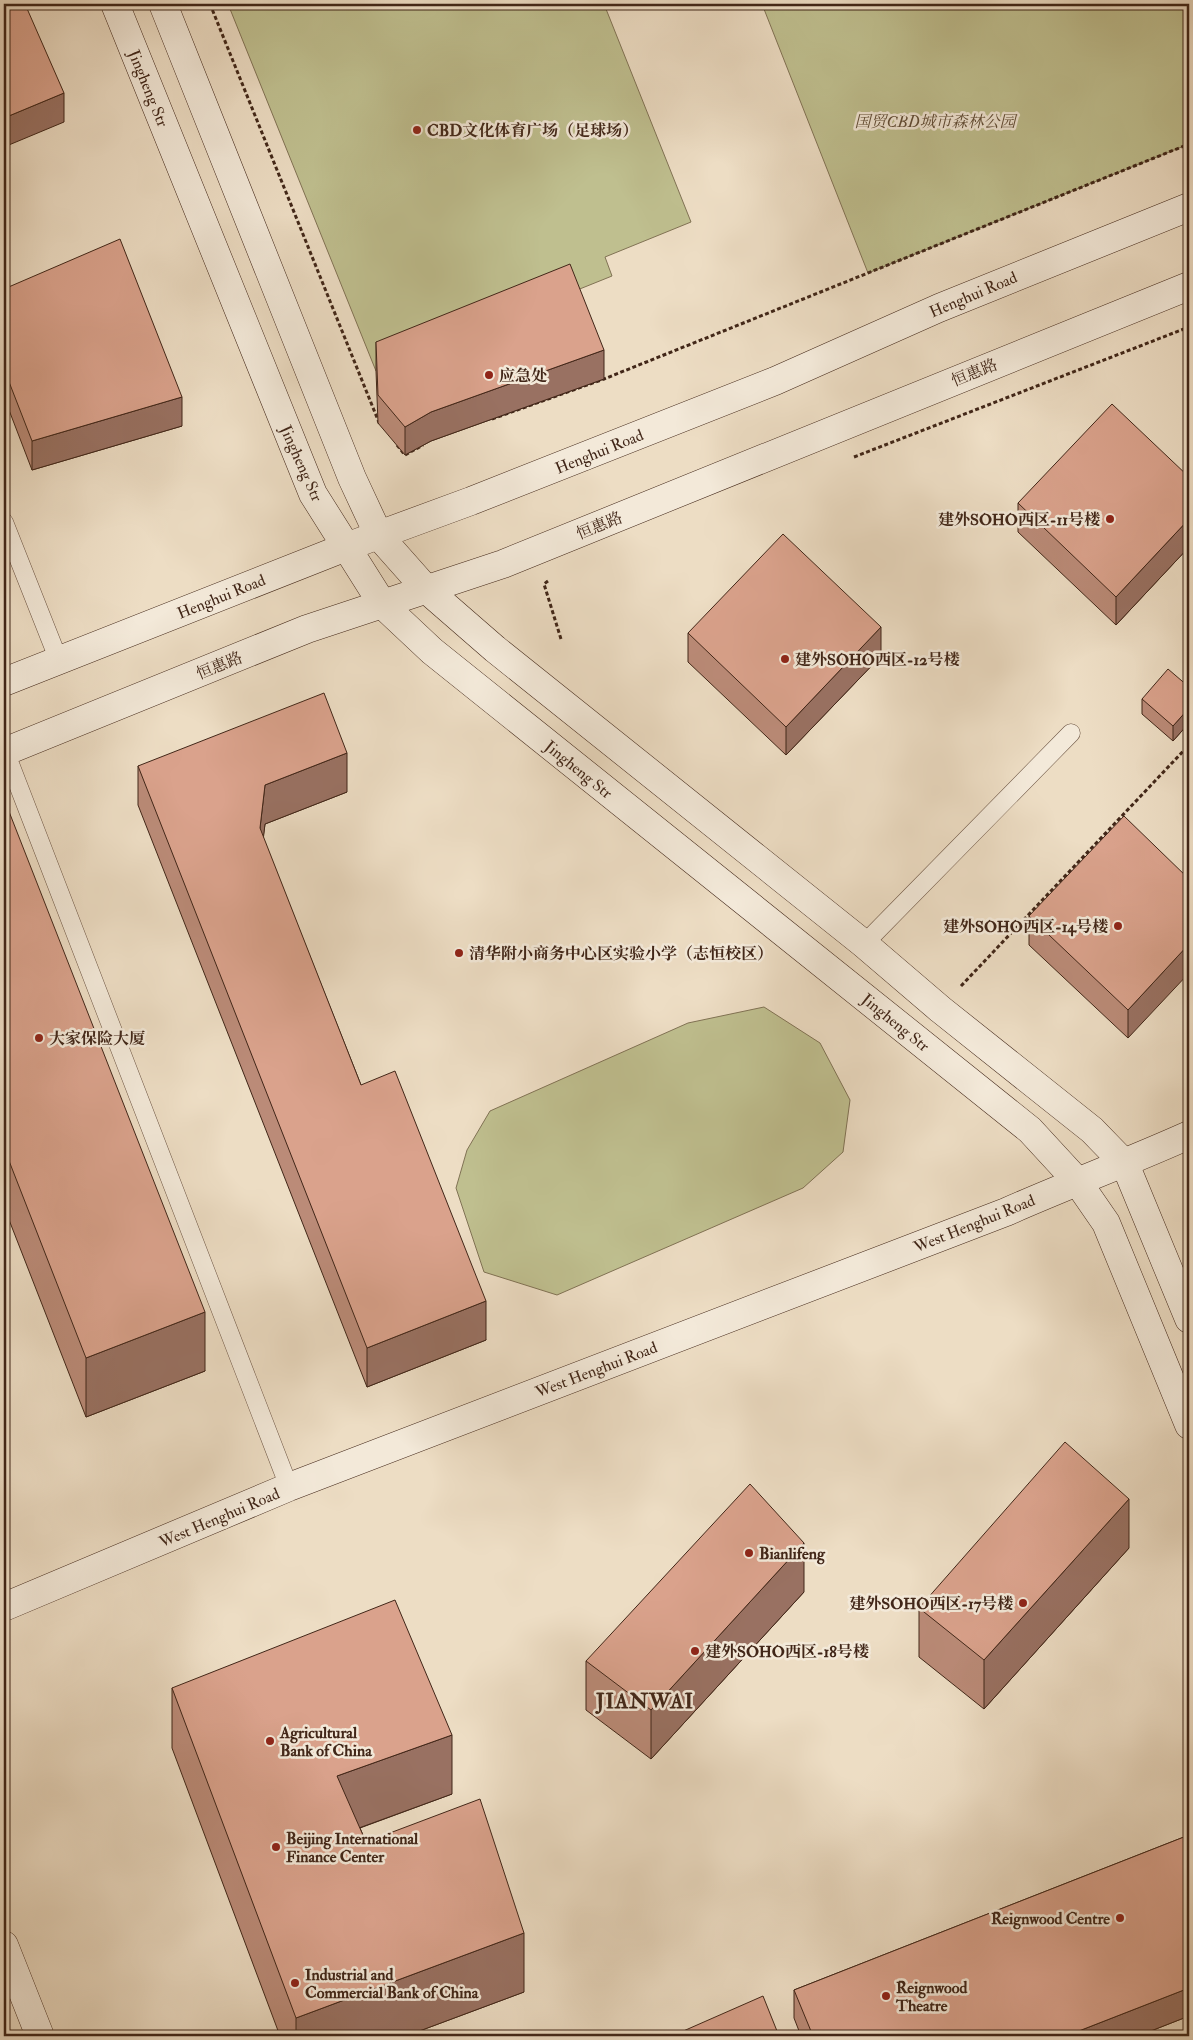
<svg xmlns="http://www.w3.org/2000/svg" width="1193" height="2040" viewBox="0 0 1193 2040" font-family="'IM FELL Double Pica','Noto Serif SC',serif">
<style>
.green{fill:#bfbf8f;stroke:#807254}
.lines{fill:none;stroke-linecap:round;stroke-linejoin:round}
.lane-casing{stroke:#6c5443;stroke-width:19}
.secondary-casing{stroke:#412618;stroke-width:29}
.path{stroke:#412618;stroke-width:3;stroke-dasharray:4 2.5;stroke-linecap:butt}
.lane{stroke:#f3e9d9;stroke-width:18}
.secondary{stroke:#f3e9d9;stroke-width:28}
.wall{fill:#bb8b78;stroke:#412618}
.shaded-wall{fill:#997162;stroke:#412618}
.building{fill:#daa28c;stroke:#412618}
.poi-dot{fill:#8f2418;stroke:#f3e9d9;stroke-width:2}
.labels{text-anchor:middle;stroke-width:5;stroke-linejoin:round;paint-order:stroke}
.street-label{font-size:16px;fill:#412618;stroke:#f3e9d9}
.park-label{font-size:16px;font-style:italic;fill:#604c36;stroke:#f3e9d9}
.poi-label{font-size:16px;font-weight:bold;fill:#412618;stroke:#f3e9d9;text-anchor:start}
.district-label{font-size:21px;font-weight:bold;letter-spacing:1px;fill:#412618;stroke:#f3e9d9}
</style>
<rect width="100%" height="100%" fill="#edddc4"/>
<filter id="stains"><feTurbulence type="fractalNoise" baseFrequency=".004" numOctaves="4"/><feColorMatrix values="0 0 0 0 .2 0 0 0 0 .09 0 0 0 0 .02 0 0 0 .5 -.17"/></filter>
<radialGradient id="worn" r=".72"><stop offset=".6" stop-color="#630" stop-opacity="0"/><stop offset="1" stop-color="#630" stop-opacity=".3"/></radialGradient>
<g class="green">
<polygon points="228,4 604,4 691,222 605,257 612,276 376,371"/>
<polygon points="762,4 1189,4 1189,144 868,273"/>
<polygon points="764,1007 820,1043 850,1100 843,1152 803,1188 557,1295 484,1272 456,1188 467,1150 490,1111 688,1023"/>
</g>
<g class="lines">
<g class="lane-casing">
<g id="lane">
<polyline points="4,522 59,661"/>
<polyline points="5,751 289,1487"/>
<polyline points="864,944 1071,733"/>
</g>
</g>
<g class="secondary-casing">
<g id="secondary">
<polyline points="115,4 313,494 383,605 432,651 1030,1130 1077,1181 1106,1223 1189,1425"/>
<polyline points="163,4 352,478 379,536 426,589 495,649 864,944 940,1009 1092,1130 1125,1164 1189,1319"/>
<polyline points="4,682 346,547 471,501 775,381 939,308 1189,207"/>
<polyline points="4,752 307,629 503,564 1189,286"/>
<path d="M4 1607 289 1487 1006 1212C1067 1185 1129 1162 1189 1135"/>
<polyline points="4,1945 40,2036"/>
</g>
</g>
<g class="path">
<polyline points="210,4 380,425"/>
<polyline points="492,419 604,379 1189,144"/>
<polyline points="397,445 405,455 423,445"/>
<polyline points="854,457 1189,327"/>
<polyline points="548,581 544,584 561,639"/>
<polyline points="961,986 1189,745"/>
</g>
<use href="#lane" class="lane"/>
<use href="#secondary" class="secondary"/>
</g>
<g class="wall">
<polygon points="4,289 182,426 32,470 4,397"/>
<polygon points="376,342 604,379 431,441 405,455 378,423 376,371"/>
<polygon points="1189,477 1189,547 1116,625 1018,532 1018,503"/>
<polygon points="688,633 881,656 786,755 688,662"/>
<polygon points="1189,687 1189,723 1173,741 1142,714 1142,699"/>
<polygon points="138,766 347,792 265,824 263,838 361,1085 486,1340 367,1387 138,805"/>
<polygon points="4,810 205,1371 86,1417 4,1207"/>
<polygon points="1189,879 1128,1038 1029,945 1029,916"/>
<polygon points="1129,1548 984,1709 919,1657 919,1608"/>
<polygon points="804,1592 651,1759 586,1710 586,1661"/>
<polygon points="172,1688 452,1794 360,1828 366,1842 524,1992 406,2036 280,2036 172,1748"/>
<polygon points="1189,1835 1189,2016 1138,2036 801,2036 794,2018 794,1990"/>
</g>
<g class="shaded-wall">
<polygon points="64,93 64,122 4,147 4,118"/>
<polygon points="604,350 604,379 431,441 405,455 405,427 431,412"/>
<polygon points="182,397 182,426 32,470 32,441"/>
<polygon points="1189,519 1189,547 1116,625 1116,597"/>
<polygon points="881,627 881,656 786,755 786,727"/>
<polygon points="1189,708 1189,723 1173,741 1173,726"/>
<polygon points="347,753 347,792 265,824 260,867 260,828 265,785"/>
<polygon points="1189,944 1189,973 1128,1038 1128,1010"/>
<polygon points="486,1301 486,1340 367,1387 367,1348"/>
<polygon points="205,1312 205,1371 86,1417 86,1358"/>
<polygon points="1129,1499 1129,1548 984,1709 984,1660"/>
<polygon points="804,1543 804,1592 651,1759 651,1710"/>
<polygon points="452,1735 452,1794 337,1836 337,1776"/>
<polygon points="524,1933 524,1992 406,2036 296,2036 296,2018"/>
<polygon points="1189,1988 1189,2016 1138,2036 1066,2036"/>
</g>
<g class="building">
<polygon points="4,4 25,4 64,93 4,118"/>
<polygon points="120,239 182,397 32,441 4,369 4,289"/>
<polygon points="570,264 604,350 431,412 405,427 378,395 376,342"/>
<polygon points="1112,404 1189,477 1189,519 1116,597 1018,503"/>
<polygon points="783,534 881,627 786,727 688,633"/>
<polygon points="1168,669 1189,687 1189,708 1173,726 1142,699"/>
<polygon points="324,693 347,753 265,785 260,828 361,1085 395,1071 486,1301 367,1348 138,766"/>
<polygon points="8,809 205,1312 86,1358 4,1148 4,810"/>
<polygon points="1124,816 1189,879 1189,944 1128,1010 1029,916"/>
<polygon points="1065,1442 1129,1499 984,1660 919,1608"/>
<polygon points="750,1484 804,1543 651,1710 586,1661"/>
<polygon points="395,1600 452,1735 337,1776 366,1842 480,1799 524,1933 296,2018 172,1688"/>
<polygon points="1189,1835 1189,1988 1066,2036 813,2036 794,1990"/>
<polygon points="763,1996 779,2036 672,2036"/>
</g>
<g class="poi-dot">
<circle cx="417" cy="130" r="5"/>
<circle cx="489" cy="375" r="5"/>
<circle cx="1110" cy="519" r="5"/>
<circle cx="785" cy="659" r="5"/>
<circle cx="1118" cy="926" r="5"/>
<circle cx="459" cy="953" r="5"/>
<circle cx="39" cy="1038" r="5"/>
<circle cx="749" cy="1553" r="5"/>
<circle cx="1023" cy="1603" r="5"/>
<circle cx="695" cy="1651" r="5"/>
<circle cx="270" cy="1741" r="5"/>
<circle cx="276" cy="1847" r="5"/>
<circle cx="1120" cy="1918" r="5"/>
<circle cx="295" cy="1983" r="5"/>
<circle cx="886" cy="1996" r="5"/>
</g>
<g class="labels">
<g class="street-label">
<text transform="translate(149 88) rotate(68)" y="6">Jingheng Str</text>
<text transform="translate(973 294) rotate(-23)" y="6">Henghui Road</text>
<text transform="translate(974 372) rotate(-22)" y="6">恒惠路</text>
<text transform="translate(599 451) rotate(-22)" y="6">Henghui Road</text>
<text transform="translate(302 463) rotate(66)" y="6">Jingheng Str</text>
<text transform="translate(599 525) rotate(-22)" y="6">恒惠路</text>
<text transform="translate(221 596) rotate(-22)" y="6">Henghui Road</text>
<text transform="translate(219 665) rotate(-22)" y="6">恒惠路</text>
<text transform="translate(579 769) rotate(39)" y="6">Jingheng Str</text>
<text transform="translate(896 1022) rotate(39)" y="6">Jingheng Str</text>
<text transform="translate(974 1223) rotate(-22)" y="6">West Henghui Road</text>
<text transform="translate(596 1369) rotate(-21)" y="6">West Henghui Road</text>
<text transform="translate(219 1517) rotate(-23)" y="6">West Henghui Road</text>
</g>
<g class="park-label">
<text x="935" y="127">国贸CBD城市森林公园</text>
</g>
<g class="poi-label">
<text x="427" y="136">CBD文化体育广场（足球场）</text>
<text x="499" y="381">应急处</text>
<text x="1100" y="525" text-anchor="end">建外SOHO西区-11号楼</text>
<text x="795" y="665">建外SOHO西区-12号楼</text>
<text x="1108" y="932" text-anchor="end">建外SOHO西区-14号楼</text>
<text x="469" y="959">清华附小商务中心区实验小学（志恒校区）</text>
<text x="49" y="1044">大家保险大厦</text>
<text x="759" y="1559">Bianlifeng</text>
<text x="1013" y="1609" text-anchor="end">建外SOHO西区-17号楼</text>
<text x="705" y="1657">建外SOHO西区-18号楼</text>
<text x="280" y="1738">Agricultural<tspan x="280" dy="18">Bank of China</tspan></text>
<text x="286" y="1844">Beijing International<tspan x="286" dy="18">Finance Center</tspan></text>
<text x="1110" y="1924" text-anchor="end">Reignwood Centre</text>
<text x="305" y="1980">Industrial and<tspan x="305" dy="18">Commercial Bank of China</tspan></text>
<text x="896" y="1993">Reignwood<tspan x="896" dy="18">Theatre</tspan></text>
</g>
<g class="district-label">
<text x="645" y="1708">JIANWAI</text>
</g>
</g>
<rect width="1193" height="2040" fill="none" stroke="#edddc4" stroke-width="20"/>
<rect x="5" y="5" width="1183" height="2030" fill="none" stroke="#412618" stroke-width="2.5"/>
<rect x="10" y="10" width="1173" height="2020" fill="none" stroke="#412618"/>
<rect width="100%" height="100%" filter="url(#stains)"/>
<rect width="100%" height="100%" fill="url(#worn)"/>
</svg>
